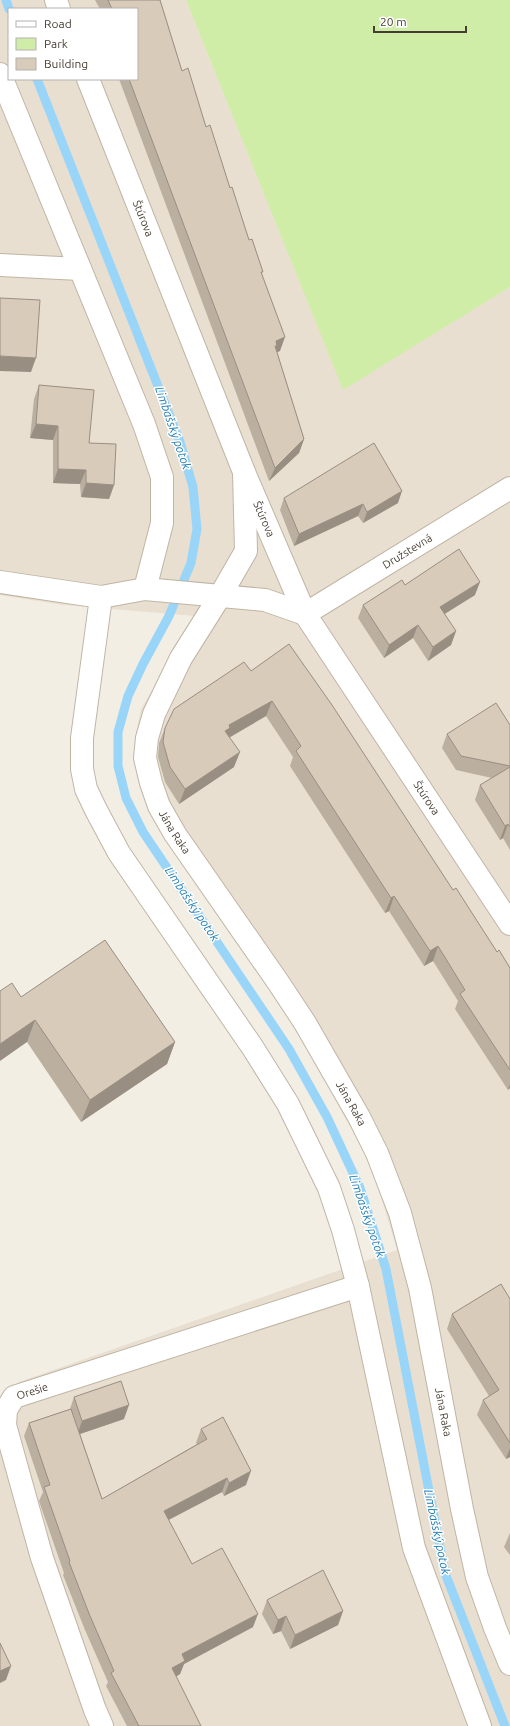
<svg xmlns="http://www.w3.org/2000/svg" width="510" height="1726" viewBox="0 0 510 1726" font-family="Ubuntu,sans-serif">
<style>
.residential{fill:#e8dfd0;fill-rule:evenodd}
.green{fill:#d0eda7}
.lines{fill:none;stroke-linecap:round;stroke-linejoin:round}
.stream{stroke:#98d5f8;stroke-width:9}
.street-casing{stroke:#c0b5a5;stroke-width:24}
.street{stroke:#fff;stroke-width:22}
.wall{fill:#bbafa0}
.shaded-wall{fill:#988e82}
.building{fill:#d9cbba;stroke:#988e82}
.labels{text-anchor:middle;stroke-width:3;stroke-linejoin:round;paint-order:stroke}
.street-label{font-size:11px;fill:#463d32;stroke:#fff}
.water-label{font-size:12px;font-style:italic;fill:#207cb3;stroke:#fff}
</style>
<rect width="100%" height="100%" fill="#f3eee3"/>
<path class="residential" d="M0 0H186L343 389 510 287V1726H0V1401L19 1382 397 1250 378 1187 367 1159 336 1100 260 968 138 773 135 738 141 709 196 616 63 605 0 595ZM9 9H137V79H9Z"/>
<polygon class="green" points="186,0 510,0 510,287 343,390"/>
<g class="lines">
<g class="stream">
<polyline points="6,0 9,9"/>
<polyline points="37,79 180,442 193,487 197,529 191,563 169,616 143,664 128,696 118,732 118,766 126,798 143,832 289,1049 327,1117 360,1188 386,1269 445,1573 505,1726"/>
</g>
<g class="street-casing">
<g id="street">
<polyline points="56,0 59,9"/>
<polyline points="0,74 144,424 162,477 162,523 145,589"/>
<path id="s1" d="M88 79 244 472 305 614 510 924"/>
<polyline points="0,265 80,269"/>
<path id="s2" d="M244 472 246 551 220 596 181 658 154 714 147 738 145 758 151 783 159 806 175 834 278 982 305 1023 359 1117 377 1153 400 1213 420 1288 462 1509 477 1577 495 1628 510 1664"/>
<polyline points="0,582 101,597 145,589 265,600 305,614"/>
<polyline points="101,597 82,738 82,769 86,789 96,810 119,853 253,1048 288,1104 329,1188 343,1230 358,1286 414,1548 480,1726"/>
<path id="s3" d="M305 614 510 488"/>
<path id="s4" d="M102 1726 95 1710 42 1558 5 1425 6 1410 14 1397 358 1286"/>
</g>
</g>
<use href="#street" class="street"/>
</g>
<g class="wall">
<polygon points="95,0 160,0 182,71 206,127 230,188 262,275 280,351 277,352 304,439 299,453 269,481 119,79 137,79 137,9 100,9"/>
<polygon points="39,385 89,443 114,485 109,499 81,497 80,484 53,483 53,440 30,438 34,399"/>
<polygon points="284,498 398,503 363,523 358,516 294,546 280,510"/>
<polygon points="405,585 475,595 444,614 456,631 451,645 428,661 413,638 384,658 358,618 363,605"/>
<polygon points="251,671 453,890 497,952 510,968 510,1088 508,1090 455,1009 458,1001 433,961 424,966 389,911 385,913 290,766 293,757 266,716 229,737 234,767 179,804 165,782 158,757 159,743 165,728"/>
<polygon points="510,725 510,850 503,838 500,840 475,800 480,785 492,778 456,770 442,748 447,734"/>
<polygon points="21,997 175,1042 167,1064 81,1122 27,1042"/>
<polygon points="510,1299 510,1457 506,1459 477,1415 483,1400 489,1396 447,1329 452,1314"/>
<polygon points="74,1397 124,1419 80,1434 102,1499 197,1444 196,1443 201,1429 246,1485 224,1496 222,1492 168,1520 192,1564 253,1627 184,1664 180,1674 176,1677 201,1726 127,1726 106,1686 108,1682 85,1630 63,1575 64,1573 39,1501 43,1492 24,1436 29,1423 70,1409"/>
<polygon points="510,1533 510,1555 504,1547"/>
<polygon points="267,1600 343,1611 338,1625 290,1649 281,1631 273,1634 262,1614"/>
</g>
<g class="shaded-wall">
<polygon points="285,337 280,351 274,353 276,341"/>
<polygon points="0,356 36,358 31,372 0,371"/>
<polygon points="36,424 58,426 53,440 30,438"/>
<polygon points="304,439 299,453 269,481 275,468"/>
<polygon points="58,469 86,470 80,484 53,483"/>
<polygon points="86,483 114,485 109,499 81,497"/>
<polygon points="402,491 398,503 363,523 367,512"/>
<polygon points="363,504 358,516 294,546 299,534"/>
<polygon points="480,582 475,595 435,620 440,607"/>
<polygon points="418,625 413,638 384,658 389,645"/>
<polygon points="456,631 451,645 428,661 433,647"/>
<polygon points="272,701 266,716 227,739 225,731 229,725"/>
<polygon points="240,752 234,767 179,804 185,789"/>
<polygon points="508,824 503,838 500,840 505,826"/>
<polygon points="394,896 389,911 385,913 391,898"/>
<polygon points="438,946 433,961 424,966 430,951"/>
<polygon points="35,1020 27,1042 0,1061 0,1044"/>
<polygon points="175,1042 167,1064 81,1122 90,1100"/>
<polygon points="510,1084 510,1088 508,1090"/>
<polygon points="129,1405 124,1419 77,1435 82,1421"/>
<polygon points="510,1448 510,1457 506,1459"/>
<polygon points="251,1471 246,1485 224,1496 229,1483"/>
<polygon points="227,1478 222,1492 159,1525 164,1511"/>
<polygon points="343,1611 338,1625 290,1649 295,1635"/>
<polygon points="258,1614 253,1627 184,1664 180,1674 167,1682 172,1668 182,1654"/>
<polygon points="286,1616 281,1631 273,1634 278,1620"/>
<polygon points="11,1666 6,1680 0,1683 0,1671"/>
</g>
<g class="building">
<polygon points="108,0 160,0 182,71 188,68 206,127 210,125 230,188 232,187 249,240 252,239 263,272 261,272 285,337 276,341 277,346 275,346 304,439 275,468 129,79 137,79 137,9 112,9"/>
<polygon points="0,298 40,300 36,358 0,356"/>
<polygon points="39,385 94,390 89,443 116,444 114,485 86,483 86,470 58,469 58,426 36,424"/>
<polygon points="374,443 402,491 367,512 363,504 299,534 284,498"/>
<polygon points="459,549 480,582 440,607 456,631 433,647 418,625 389,645 363,605 402,580 405,585"/>
<polygon points="289,644 332,705 453,890 456,888 497,952 499,950 510,968 510,1070 460,994 465,990 438,946 430,951 394,896 391,898 296,751 301,746 272,701 229,725 230,728 225,731 240,752 185,789 170,767 163,742 165,728 174,709 244,662 251,671"/>
<polygon points="496,703 510,725 510,766 461,756 447,734"/>
<polygon points="510,767 510,827 508,824 505,826 480,785"/>
<polygon points="105,940 175,1042 90,1100 35,1020 0,1044 0,991 12,983 21,997"/>
<polygon points="501,1284 510,1299 510,1443 483,1400 499,1390 452,1314"/>
<polygon points="121,1381 129,1405 82,1421 74,1397"/>
<polygon points="71,1409 102,1499 207,1439 201,1429 223,1417 251,1471 229,1483 227,1478 164,1511 192,1564 222,1548 258,1614 182,1654 185,1661 172,1668 201,1726 139,1726 111,1673 114,1671 90,1616 69,1562 70,1561 44,1487 50,1485 29,1423"/>
<polygon points="323,1570 343,1611 295,1635 286,1616 278,1620 267,1600"/>
<polygon points="0,1643 11,1666 0,1671"/>
</g>
<g class="labels">
<g class="street-label">
<text dy="4" stroke="none"><textPath href="#s1" startOffset="150">Štúrova</textPath></text>
<text dy="4" stroke="none"><textPath href="#s1" startOffset="474">Štúrova</textPath></text>
<text dy="4" stroke="none"><textPath href="#s3" startOffset="120">Družstevná</textPath></text>
<text dy="4" stroke="none"><textPath href="#s1" startOffset="798">Štúrova</textPath></text>
<text dy="4" stroke="none"><textPath href="#s2" startOffset="392">Jána Raka</textPath></text>
<text dy="4" stroke="none"><textPath href="#s2" startOffset="716">Jána Raka</textPath></text>
<text dy="4" stroke="none"><textPath href="#s4" startOffset="366">Orešie</textPath></text>
<text dy="4" stroke="none"><textPath href="#s2" startOffset="1040">Jána Raka</textPath></text>
</g>
<g class="water-label">
<text transform="translate(173 428) rotate(71)" y="4">Limbašský potok</text>
<text transform="translate(192 904) rotate(56)" y="4">Limbašský potok</text>
<text transform="translate(367 1216) rotate(71)" y="4">Limbašský potok</text>
<text transform="translate(437 1532) rotate(78)" y="4">Limbašský potok</text>
</g>
</g>
<rect x="8" y="8" width="130" height="72" fill="#ffffff" stroke="#b5b1ad"/>
<rect x="16" y="21" width="20" height="6" fill="#ffffff" stroke="#b5b1ad"/>
<text x="44" y="28" font-size="12" fill="#463d32">Road</text>
<rect x="16" y="38" width="20" height="12" fill="#d0eda7" stroke="#b5b1ad"/>
<text x="44" y="48" font-size="12" fill="#463d32">Park</text>
<rect x="16" y="58" width="20" height="12" fill="#d9cbba" stroke="#b5b1ad"/>
<text x="44" y="68" font-size="12" fill="#463d32">Building</text>
<path d="M374 26v6h92v-6" fill="none" stroke="#463d32" stroke-width="2"/>
<text x="380" y="26" font-size="12" fill="#463d32" stroke="#ffffff" stroke-width="3" paint-order="stroke">20 m</text>
</svg>
